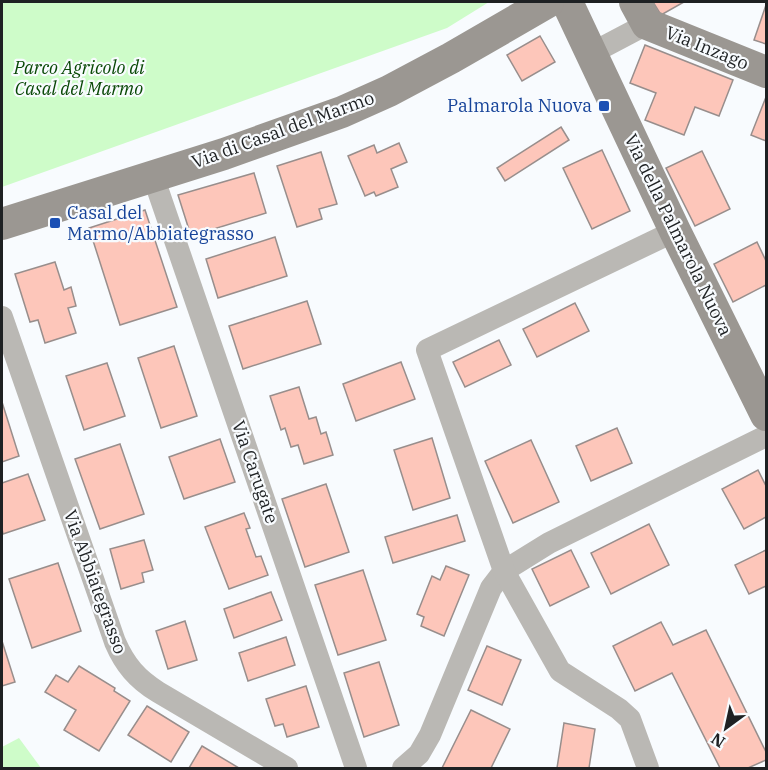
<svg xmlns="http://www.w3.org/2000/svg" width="768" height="770" viewBox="0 0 768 770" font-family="'IBM Plex Serif',serif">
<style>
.green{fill:#cefcc9}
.building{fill:#fdc6ba;stroke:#988e8c;stroke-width:1.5}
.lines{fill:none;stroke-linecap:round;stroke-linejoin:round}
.street{stroke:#bab8b4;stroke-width:22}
.secondary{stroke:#9b9792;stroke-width:32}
.transit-dot{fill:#1a4fb4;stroke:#f8fbfe;stroke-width:2}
.labels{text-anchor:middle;stroke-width:4.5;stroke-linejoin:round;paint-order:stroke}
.street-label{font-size:18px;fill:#1e2123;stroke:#f8fbfe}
.park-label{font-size:18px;font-style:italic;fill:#094906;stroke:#f8fbfe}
.transit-label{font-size:18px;fill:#164399;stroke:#f8fbfe;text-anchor:end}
</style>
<rect width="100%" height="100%" fill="#f8fbfe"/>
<g class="green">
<polygon points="2,2 489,2 447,28 2,187"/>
<polygon points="19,738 41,768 2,768 2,747"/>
</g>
<g class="building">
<polygon points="653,2 684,2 661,15"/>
<polygon points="766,5 766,44 754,40"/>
<polygon points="540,36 555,62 522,81 507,55"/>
<polygon points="645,45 733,80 719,116 695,107 684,135 645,120 656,93 630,83"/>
<polygon points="766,97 766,141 751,135"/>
<polygon points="561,127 569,140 505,181 497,168"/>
<polygon points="399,143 407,162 391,169 398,187 376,196 374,192 365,196 348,156 374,145 377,153"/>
<polygon points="602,150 630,211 592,229 563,168"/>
<polygon points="702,151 730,209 695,226 666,168"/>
<polygon points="321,152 337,204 319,209 322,219 297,227 277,166"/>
<polygon points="254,173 266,213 191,236 178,195"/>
<polygon points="145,210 177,307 120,325 89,228"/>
<polygon points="275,237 287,276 218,298 206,259"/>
<polygon points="757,242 766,261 766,285 733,302 714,264"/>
<polygon points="55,262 64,290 71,287 76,306 68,308 76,333 45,343 38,320 30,322 15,274"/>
<polygon points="307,301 321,344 243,369 229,326"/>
<polygon points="575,303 589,331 537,357 523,329"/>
<polygon points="499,340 511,365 465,387 453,362"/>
<polygon points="174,346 197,416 161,428 138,358"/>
<polygon points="401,362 415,399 356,421 343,384"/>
<polygon points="107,363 125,416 84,430 66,376"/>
<polygon points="299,387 309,419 316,417 321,434 326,432 333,455 304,464 298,445 291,447 285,428 281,430 270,396"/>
<polygon points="2,402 19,456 2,462"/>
<polygon points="617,428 632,463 591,481 576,446"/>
<polygon points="432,438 450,498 413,510 394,450"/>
<polygon points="220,439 235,482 184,499 169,457"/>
<polygon points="531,440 559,502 513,523 485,461"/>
<polygon points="120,444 144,514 100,529 75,459"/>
<polygon points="758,470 766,486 766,517 744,529 722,489"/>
<polygon points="28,474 45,520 3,534 2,529 2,483"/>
<polygon points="326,484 349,552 305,567 282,499"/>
<polygon points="244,513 250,528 246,529 256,557 261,556 268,575 229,589 205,527"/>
<polygon points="457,515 465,541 393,563 385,537"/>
<polygon points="649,524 669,565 611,594 591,553"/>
<polygon points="144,540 153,570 142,573 144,582 121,589 110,549"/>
<polygon points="571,550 589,587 550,606 532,569"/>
<polygon points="766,550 766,586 749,594 735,565"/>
<polygon points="58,563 81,631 32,648 9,579"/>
<polygon points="446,566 469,575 444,636 421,626 424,617 417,614 432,576 440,580"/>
<polygon points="363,570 386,640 338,655 315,585"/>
<polygon points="271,592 282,620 234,638 224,609"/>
<polygon points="185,621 197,660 168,669 156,631"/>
<polygon points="661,622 673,645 706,630 766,752 766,760 748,768 720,768 672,673 635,691 613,646"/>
<polygon points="286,637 295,665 248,681 239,653"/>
<polygon points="2,641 15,682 2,686"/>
<polygon points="487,646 521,660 502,705 468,690"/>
<polygon points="379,662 399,725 364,737 344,673"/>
<polygon points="79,666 115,688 114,691 130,701 99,751 64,730 76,710 45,692 56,675 68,682"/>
<polygon points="306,686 319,727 287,737 283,724 275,726 266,699"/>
<polygon points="147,706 189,732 171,762 128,735"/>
<polygon points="471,710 510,729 491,768 442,768"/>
<polygon points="564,723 595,729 589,768 557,768"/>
<polygon points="202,746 239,768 189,768"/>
</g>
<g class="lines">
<g class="street">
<polyline points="592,53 647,24"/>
<polyline points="153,176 356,768"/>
<path d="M2 317 115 642C125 665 137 679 158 692L287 768"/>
<polyline points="403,768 419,754 430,735 491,588 504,571 549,543 766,436"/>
<polyline points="648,768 630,719 619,709 560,671 504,571 427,350 675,231"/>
</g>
<g class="secondary">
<polyline points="567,2 675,231 766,415"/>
<polyline points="635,2 647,24 766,72"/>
<polyline points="2,224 224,154 342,112 389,91 451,58 548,2"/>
</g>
</g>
<g class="transit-dot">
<rect x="598" y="100" width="12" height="12" rx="3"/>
<rect x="49" y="217" width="12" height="12" rx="3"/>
</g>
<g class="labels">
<g class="street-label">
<text transform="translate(707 48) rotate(22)" y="6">Via Inzago</text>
<text transform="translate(283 130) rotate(-20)" y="6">Via di Casal del Marmo</text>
<text transform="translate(678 235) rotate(64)" y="6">Via della Palmarola Nuova</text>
<text transform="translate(255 472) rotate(71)" y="6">Via Carugate</text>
<text transform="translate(95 582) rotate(70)" y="6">Via Abbiategrasso</text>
</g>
<g class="park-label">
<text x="79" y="74">Parco Agricolo di<tspan x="79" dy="21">Casal del Marmo</tspan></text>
</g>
<g class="transit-label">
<text x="592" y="112">Palmarola Nuova</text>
<text x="67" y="219" text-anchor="start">Casal del<tspan x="67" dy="21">Marmo/Abbiategrasso</tspan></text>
</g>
</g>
<rect width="768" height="770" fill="none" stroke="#1e2123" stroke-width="6"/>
<g transform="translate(726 728) rotate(213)" stroke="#f8fbfe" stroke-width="4.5" paint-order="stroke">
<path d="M0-4.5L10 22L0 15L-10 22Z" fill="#1e2123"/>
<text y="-9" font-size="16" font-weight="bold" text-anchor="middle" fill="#1e2123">N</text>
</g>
</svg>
